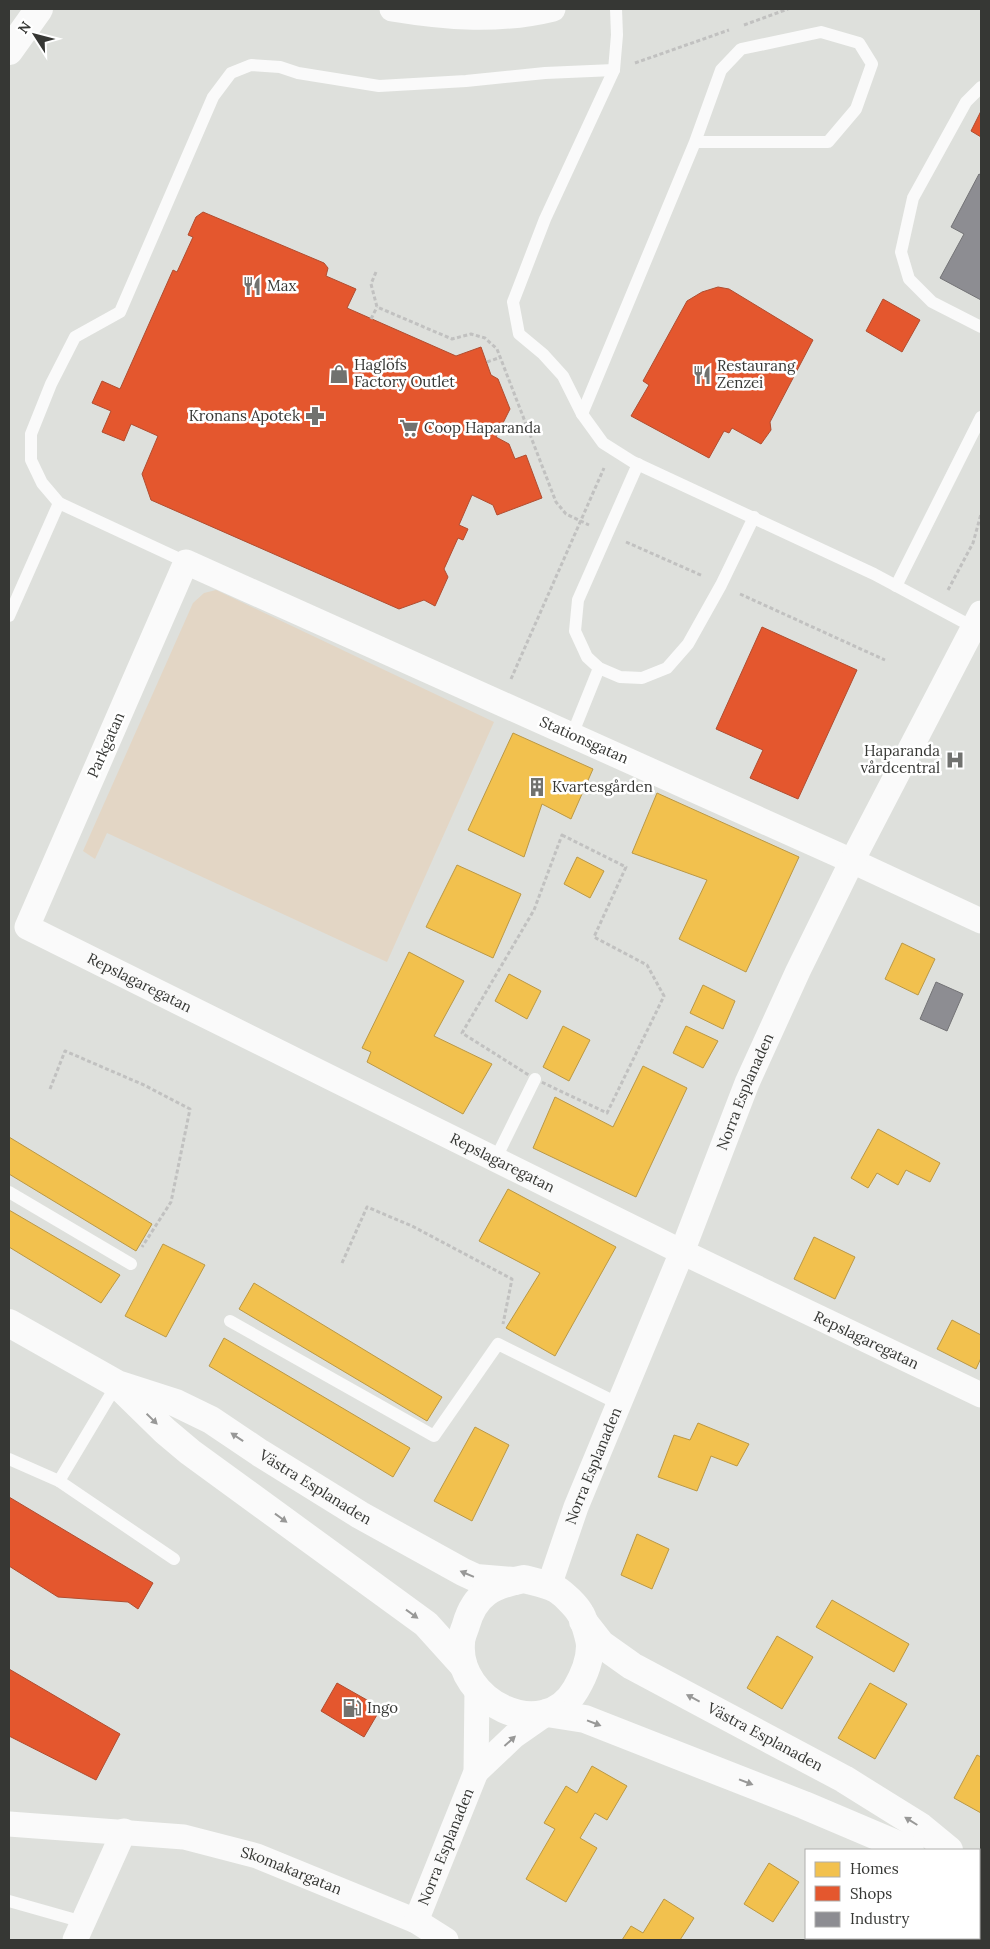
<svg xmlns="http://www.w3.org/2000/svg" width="990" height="1949" viewBox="0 0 990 1949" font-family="Lora,serif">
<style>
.green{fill:#e3d6c5}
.homes{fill:#f2c14e;stroke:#ba9846}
.shops{fill:#e4572e;stroke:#b04d30}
.industry{fill:#8d8d92;stroke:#737376}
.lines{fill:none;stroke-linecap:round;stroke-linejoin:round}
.path{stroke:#c1c1c0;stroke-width:3;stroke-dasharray:4 2.5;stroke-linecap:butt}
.service{stroke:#fafafa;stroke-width:12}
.minor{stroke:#fafafa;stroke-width:25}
.tertiary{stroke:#fafafa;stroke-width:28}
.trunk{stroke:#fafafa;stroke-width:28}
.oneway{fill:#989897}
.labels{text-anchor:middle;stroke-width:5;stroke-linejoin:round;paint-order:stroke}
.poi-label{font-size:15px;fill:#363734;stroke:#fff;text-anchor:start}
.street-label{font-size:15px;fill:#363734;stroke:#fff}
</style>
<rect width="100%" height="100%" fill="#dee0dc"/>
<polygon class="green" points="216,590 494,722 387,962 107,833 95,859 83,851 193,603 204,593"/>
<g class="homes">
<polygon points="513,733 593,769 571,819 542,804 524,857 468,830"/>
<polygon points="657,793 799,857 746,972 679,939 707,880 632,853"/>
<polygon points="577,857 604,871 590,898 564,884"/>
<polygon points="457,865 521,894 493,958 426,927"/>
<polygon points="902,943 935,959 918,995 885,979"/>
<polygon points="409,952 464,981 434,1036 492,1064 463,1114 367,1062 371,1052 362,1048"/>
<polygon points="509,974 541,991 527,1019 495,1001"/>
<polygon points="703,985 735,1001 723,1029 690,1013"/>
<polygon points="563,1026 590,1040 569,1081 543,1067"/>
<polygon points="686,1026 718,1041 703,1068 673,1053"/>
<polygon points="643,1066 687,1088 636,1197 533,1148 555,1097 613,1127"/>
<polygon points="878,1129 940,1163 930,1182 906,1170 898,1185 877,1173 868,1188 851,1178"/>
<polygon points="9,1137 152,1224 136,1251 9,1174"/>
<polygon points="508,1189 616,1247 555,1356 506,1328 540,1273 479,1241"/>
<polygon points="9,1210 120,1275 101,1303 9,1247"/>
<polygon points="814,1237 855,1257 835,1299 794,1279"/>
<polygon points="163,1244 205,1265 166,1337 125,1316"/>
<polygon points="254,1283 442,1397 427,1421 239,1309"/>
<polygon points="952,1320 981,1335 981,1358 976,1369 937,1349"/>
<polygon points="224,1338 410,1448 393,1477 209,1366"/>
<polygon points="698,1423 749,1444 737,1466 711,1456 697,1491 658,1477 674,1435 690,1440"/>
<polygon points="475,1427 509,1445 472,1521 434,1501"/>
<polygon points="637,1534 669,1549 652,1589 621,1575"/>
<polygon points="832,1600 909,1644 894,1672 816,1627"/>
<polygon points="777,1636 813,1657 782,1709 747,1688"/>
<polygon points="870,1683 907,1704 875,1759 838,1738"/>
<polygon points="977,1755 981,1757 981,1813 954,1798"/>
<polygon points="592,1766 627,1786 607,1820 595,1813 580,1838 597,1848 566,1902 526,1879 555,1829 544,1823 566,1786 577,1793"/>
<polygon points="769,1863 799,1882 773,1922 744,1904"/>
<polygon points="664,1899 694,1918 680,1940 622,1940 631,1926 643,1933"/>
</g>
<g class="shops">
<polygon points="981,111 981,137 971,131"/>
<polygon points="203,212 324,263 328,268 326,276 356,289 347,308 456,356 481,347 491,375 498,379 510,409 496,437 509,444 515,459 526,455 542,498 497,515 493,505 472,495 459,525 468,529 463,540 458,538 444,569 448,577 435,606 424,600 399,609 151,500 142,474 158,436 131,424 124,441 102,432 111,411 92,403 102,381 120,389 173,270 177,272 193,237 188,235 196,217"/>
<polygon points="718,287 729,289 813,340 770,422 771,430 761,444 732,428 729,433 724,431 709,458 631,416 649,385 643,381 687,301 702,292"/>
<polygon points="883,299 920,320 902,352 866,331"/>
<polygon points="762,627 857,670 798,799 750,778 763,750 716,729"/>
<polygon points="9,1497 153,1583 138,1609 128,1602 58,1597 9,1566"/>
<polygon points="9,1669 120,1734 96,1780 9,1736"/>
<polygon points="337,1683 381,1708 364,1737 321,1711"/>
</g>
<g class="industry">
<polygon points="979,174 981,175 981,300 940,278 964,234 951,227"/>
<polygon points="936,982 963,994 947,1031 920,1019"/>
</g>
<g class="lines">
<g class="path">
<polyline points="744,25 788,9"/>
<polyline points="635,63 729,30"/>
<polyline points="376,272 371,284 377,307 452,339 471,334 485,338 497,349 556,502 566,514 589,525"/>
<polyline points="371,319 377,307"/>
<polyline points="487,362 501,357"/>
<polyline points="626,542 703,576"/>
<polyline points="948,590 973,543 981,514"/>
<polyline points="740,594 885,660"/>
<polyline points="511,679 604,468"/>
<polygon points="562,835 626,867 594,937 647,965 664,996 607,1113 535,1079 462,1033 534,910"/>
<polyline points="50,1089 65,1051 144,1085 190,1109 171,1202 142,1247"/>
<polyline points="342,1263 367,1207 412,1226 512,1279 503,1324"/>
</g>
<g class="service">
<polyline points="616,9 617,35 614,70 545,219 513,302 519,334 543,354 563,376 582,414 603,443 633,462 874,574 973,627"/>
<polyline points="981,87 966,102 913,198 901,252 909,279 932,302 981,327"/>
<polyline points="582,414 695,142 828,142 856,109 872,64 859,43 821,32 741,49 721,70 695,142"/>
<polyline points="638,464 578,600 575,631 587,657 599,668 620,677 642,678 667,668 688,644 721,585 754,517"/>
<polyline points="186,562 59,503 42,483 31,460 31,434 51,384 75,337 120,312 213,97 231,73 251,65 280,67 298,73 379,86 466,81 545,73 614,70"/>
<polyline points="896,586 981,417"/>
<polyline points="9,616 59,503"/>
<polyline points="572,735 599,668"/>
<polyline points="495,1160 535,1079"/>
<polyline points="9,1192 131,1264"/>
<polyline points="230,1321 434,1436 498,1344 619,1404"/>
<polyline points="9,1459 59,1481 117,1384"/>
<polyline points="59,1481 174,1559"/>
<polyline points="9,1901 83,1922"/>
</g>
<g class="minor">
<path d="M392 9C446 18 500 22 553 9"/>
<path id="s1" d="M981 921 852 861 186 562 27 927 682 1252 981 1395"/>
<path id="s2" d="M549 1586 576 1507 682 1252 747 1083 798 971 852 861 981 613"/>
<polyline points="476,1772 514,1736 547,1713"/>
<path id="s3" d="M9 1824 184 1837 257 1856 416 1921 446 1940"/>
<path id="s4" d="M416 1921 476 1772 477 1690"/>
<polyline points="75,1940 124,1831"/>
</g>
<g class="tertiary">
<path id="s5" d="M9 1323 117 1384 176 1403 211 1420 260 1453 360 1515 463 1572 476 1578 514 1581"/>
<polyline points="120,1387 165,1431 190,1452 426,1624 463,1665"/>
<path d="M524 1579C535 1582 547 1584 556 1589 564 1594 576 1606 580 1613 584 1618 590 1641 590 1646 590 1661 583 1677 576 1689 543 1746 456 1701 461 1643 461 1637 464 1631 466 1625 475 1593 493 1585 524 1579Z"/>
<path id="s6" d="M583 1621 601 1644 632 1666 844 1779 921 1827 949 1850"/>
<polyline points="547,1713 585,1719 804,1805 910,1850"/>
<polyline points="979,1874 981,1877"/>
</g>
<polyline class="trunk" points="9,51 39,9"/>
</g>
<defs><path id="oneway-solid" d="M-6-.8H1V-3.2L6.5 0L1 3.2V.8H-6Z" transform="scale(1.25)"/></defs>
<g class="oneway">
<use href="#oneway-solid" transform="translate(152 1419) rotate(44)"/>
<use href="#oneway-solid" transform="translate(237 1437) rotate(-146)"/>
<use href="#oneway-solid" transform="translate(281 1518) rotate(36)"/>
<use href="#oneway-solid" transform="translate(467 1574) rotate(-157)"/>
<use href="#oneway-solid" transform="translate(412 1614) rotate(36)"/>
<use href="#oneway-solid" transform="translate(693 1698) rotate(-152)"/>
<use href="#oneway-solid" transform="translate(594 1723) rotate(21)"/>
<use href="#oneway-solid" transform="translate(510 1741) rotate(-42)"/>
<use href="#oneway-solid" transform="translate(746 1782) rotate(21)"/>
<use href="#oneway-solid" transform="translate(911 1821) rotate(-148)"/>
</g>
<defs>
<g id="restaurant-bare" transform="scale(1.5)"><path d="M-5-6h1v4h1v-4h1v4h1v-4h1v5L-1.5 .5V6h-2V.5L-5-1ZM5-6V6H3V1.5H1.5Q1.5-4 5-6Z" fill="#71726f" stroke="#fff" stroke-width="2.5" paint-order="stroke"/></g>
<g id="shop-bare" transform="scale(1.5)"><path d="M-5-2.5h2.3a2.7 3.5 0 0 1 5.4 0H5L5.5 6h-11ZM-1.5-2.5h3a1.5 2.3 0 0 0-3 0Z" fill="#71726f" stroke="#fff" stroke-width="2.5" paint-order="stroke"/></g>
<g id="pharmacy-bare" transform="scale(1.5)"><path d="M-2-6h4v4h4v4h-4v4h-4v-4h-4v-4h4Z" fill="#71726f" stroke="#fff" stroke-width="2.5" paint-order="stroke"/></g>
<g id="supermarket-bare" transform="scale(1.5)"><path d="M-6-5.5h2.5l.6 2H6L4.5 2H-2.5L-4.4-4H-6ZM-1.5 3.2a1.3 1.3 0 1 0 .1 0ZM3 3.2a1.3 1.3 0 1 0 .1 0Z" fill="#71726f" stroke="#fff" stroke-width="2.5" paint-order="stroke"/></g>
<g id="hospital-bare" transform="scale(1.5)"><path d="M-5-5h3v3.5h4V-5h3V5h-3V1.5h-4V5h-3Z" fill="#71726f" stroke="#fff" stroke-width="2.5" paint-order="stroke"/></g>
<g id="building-bare" transform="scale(1.5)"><path d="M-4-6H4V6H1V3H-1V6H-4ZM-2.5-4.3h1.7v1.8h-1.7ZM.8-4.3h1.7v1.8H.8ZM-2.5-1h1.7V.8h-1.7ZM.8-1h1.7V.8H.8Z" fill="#71726f" stroke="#fff" stroke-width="2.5" paint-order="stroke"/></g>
<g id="fuel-bare" transform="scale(1.5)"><path d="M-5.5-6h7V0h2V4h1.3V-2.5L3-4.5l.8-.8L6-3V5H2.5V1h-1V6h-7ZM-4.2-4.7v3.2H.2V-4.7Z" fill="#71726f" stroke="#fff" stroke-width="2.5" paint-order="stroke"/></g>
</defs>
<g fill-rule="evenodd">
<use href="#restaurant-bare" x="252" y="286"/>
<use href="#shop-bare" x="339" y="374"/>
<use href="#restaurant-bare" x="702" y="375"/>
<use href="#pharmacy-bare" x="315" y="416"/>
<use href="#supermarket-bare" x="409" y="428"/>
<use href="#hospital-bare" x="955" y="760"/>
<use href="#building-bare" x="537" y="787"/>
<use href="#fuel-bare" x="352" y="1708"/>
</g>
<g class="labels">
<g class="poi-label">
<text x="267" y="291">Max</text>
<text x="354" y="370">Haglöfs<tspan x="354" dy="17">Factory Outlet</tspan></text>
<text x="717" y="371">Restaurang<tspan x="717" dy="17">Zenzei</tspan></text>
<text x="300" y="421" text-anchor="end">Kronans Apotek</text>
<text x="424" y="433">Coop Haparanda</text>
<text x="940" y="756" text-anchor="end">Haparanda<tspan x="940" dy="17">vårdcentral</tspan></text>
<text x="552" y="792">Kvartesgården</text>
<text x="367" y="1713">Ingo</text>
</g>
<g class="street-label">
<text transform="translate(584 740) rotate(24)" y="5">Stationsgatan</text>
<text transform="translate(106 745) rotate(-66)" y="5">Parkgatan</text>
<text dy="5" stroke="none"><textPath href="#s1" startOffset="1396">Repslagaregatan</textPath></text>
<text dy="5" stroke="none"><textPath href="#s2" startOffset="532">Norra Esplanaden</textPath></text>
<text dy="5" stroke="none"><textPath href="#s1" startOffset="1801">Repslagaregatan</textPath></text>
<text dy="5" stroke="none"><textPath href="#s1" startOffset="2206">Repslagaregatan</textPath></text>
<text dy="5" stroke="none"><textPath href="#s2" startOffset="128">Norra Esplanaden</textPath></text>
<text dy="5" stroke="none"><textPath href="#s5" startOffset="349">Västra Esplanaden</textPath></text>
<text dy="5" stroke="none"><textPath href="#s6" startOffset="218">Västra Esplanaden</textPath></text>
<text dy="5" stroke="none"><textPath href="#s4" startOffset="80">Norra Esplanaden</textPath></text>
<text dy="5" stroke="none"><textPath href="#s3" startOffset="288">Skomakargatan</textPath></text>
</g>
</g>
<rect width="990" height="1949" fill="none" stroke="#363734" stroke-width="20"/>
<rect x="805" y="1849" width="175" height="90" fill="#ffffff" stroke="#afafae"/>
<rect x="815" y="1862" width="25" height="15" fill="#f2c14e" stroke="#afafae"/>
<text x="850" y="1874" font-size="15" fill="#363734">Homes</text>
<rect x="815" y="1886" width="25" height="15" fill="#e4572e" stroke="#afafae"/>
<text x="850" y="1899" font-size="15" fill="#363734">Shops</text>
<rect x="815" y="1912" width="25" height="15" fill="#8d8d92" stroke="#afafae"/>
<text x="850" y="1924" font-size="15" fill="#363734">Industry</text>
<g transform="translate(35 35) rotate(306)" stroke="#ffffff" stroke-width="4" paint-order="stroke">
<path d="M0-4L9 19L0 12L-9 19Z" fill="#363734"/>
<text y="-8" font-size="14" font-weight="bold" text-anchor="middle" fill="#363734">N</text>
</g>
</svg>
